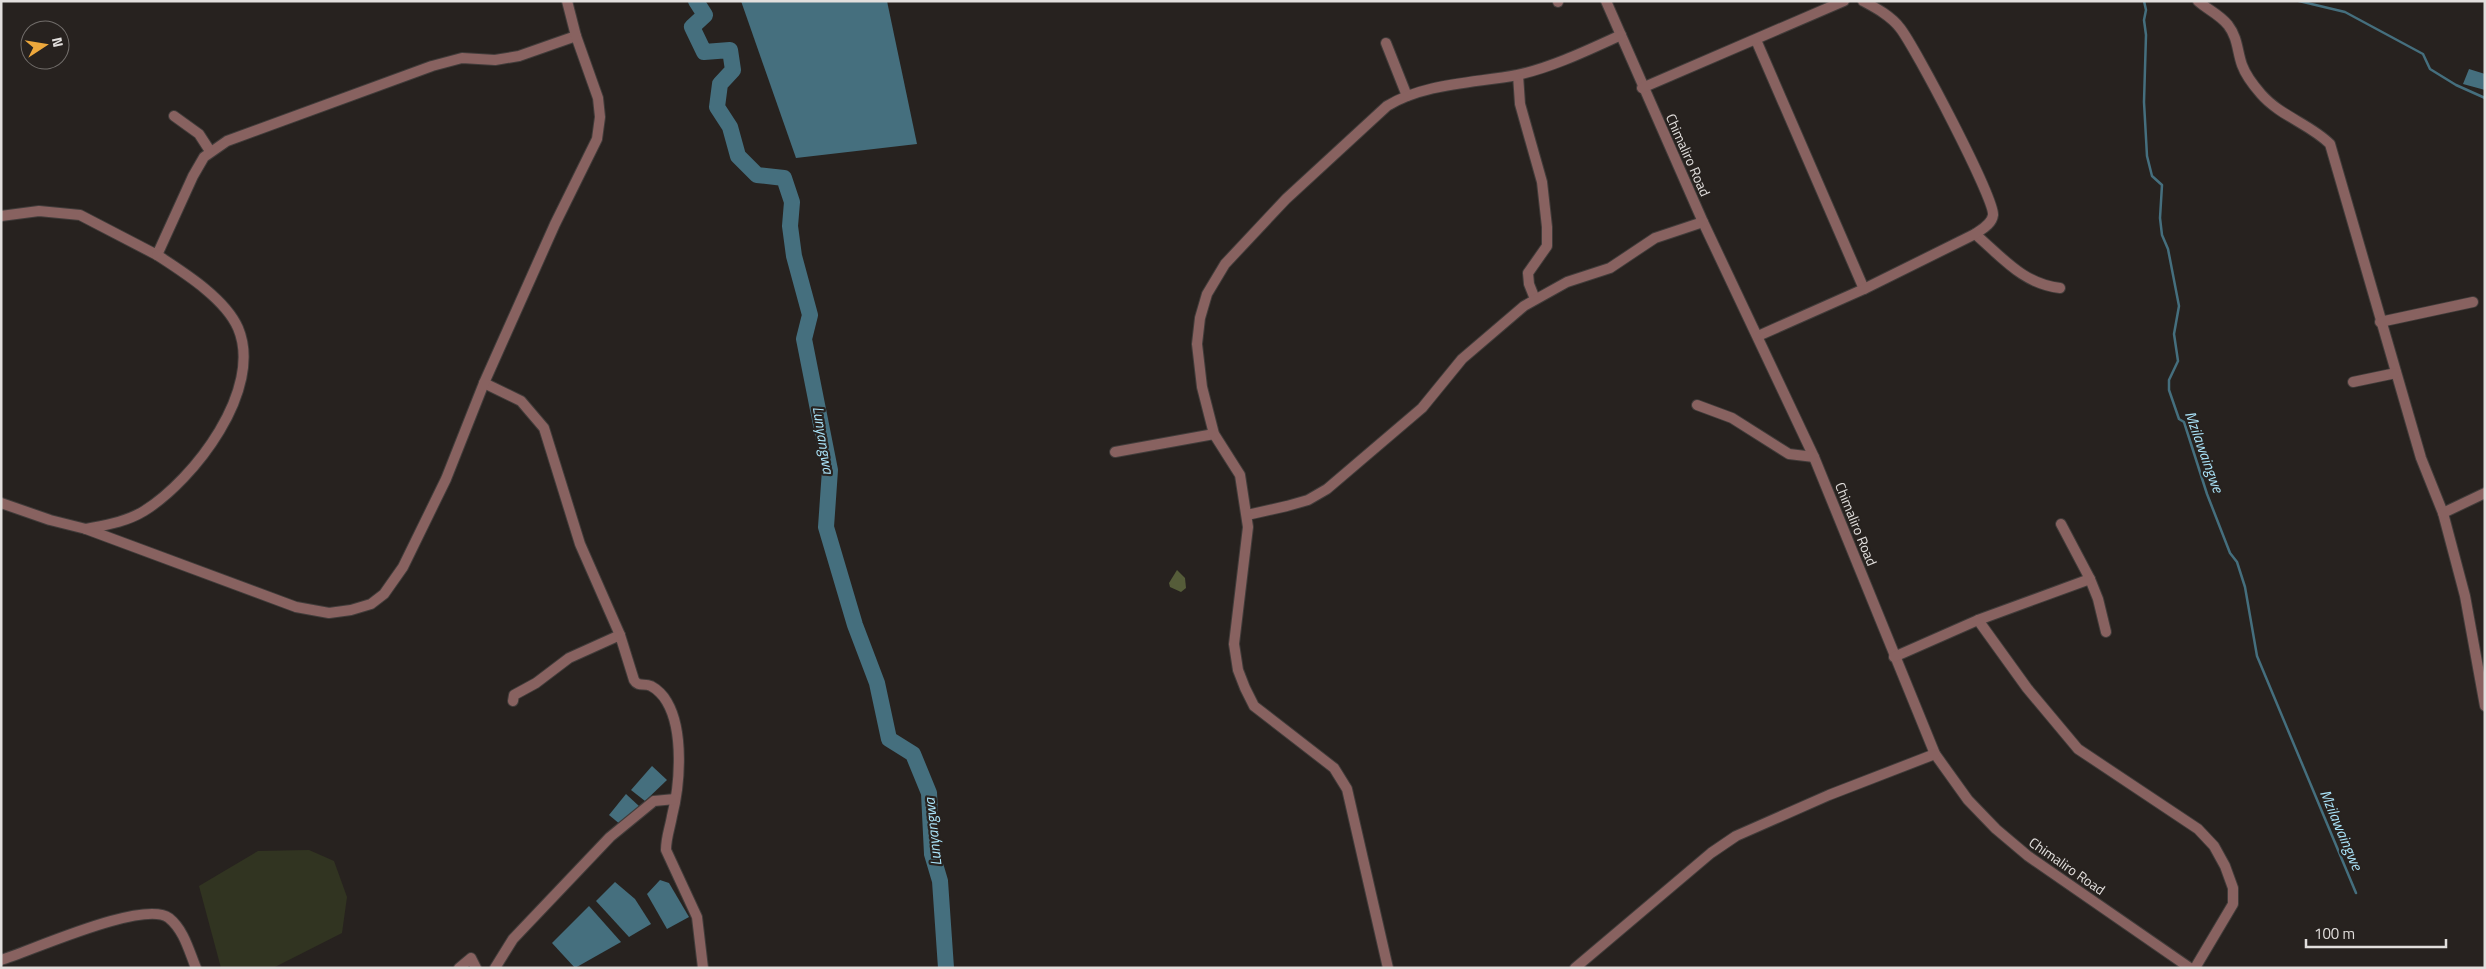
<svg xmlns="http://www.w3.org/2000/svg" width="2486" height="969" viewBox="0 0 2486 969" font-family="'Titillium Web',sans-serif">
<style>
.green{fill:#313421}
.forest{fill:#555c39}
.water{fill:#456f7e}
.lines{fill:none;stroke-linecap:round;stroke-linejoin:round}
.stream{stroke:#456f7e;stroke-width:2.5}
.river{stroke:#456f7e;stroke-width:16}
.minor-casing{stroke:#413c3a;stroke-width:12}
.minor{stroke:#886260;stroke-width:10}
.labels{text-anchor:middle;stroke-width:4.5;stroke-linejoin:round;paint-order:stroke}
.street-label{font-size:14px;fill:#e2dfdd;stroke:#27221f}
.water-label{font-size:15px;font-style:italic;fill:#ace6fc;stroke:#27221f}
</style>
<rect width="100%" height="100%" fill="#27221f"/>
<polygon class="green" points="309,850 334,861 347,897 342,933 273,968 221,968 199,886 258,851"/>
<polygon class="forest" points="1177,570 1185,578 1186,588 1181,592 1170,587 1169,583"/>
<g class="water">
<polygon points="741,1 887,1 917,144 796,158"/>
<polygon points="2469,69 2485,74 2485,90 2463,84"/>
<polygon points="652,766 667,780 645,801 631,790"/>
<polygon points="626,794 640,807 621,825 609,815"/>
<polygon points="660,880 669,883 689,917 667,929 647,894"/>
<polygon points="615,882 635,899 651,924 629,937 596,901"/>
<polygon points="589,906 621,942 575,968 552,943"/>
</g>
<g class="lines">
<g class="stream">
<polyline points="2144,1 2146,10 2144,20 2146,35 2144,102 2147,156 2152,176 2162,185 2160,218 2162,235 2168,249 2179,306 2174,334 2178,361 2169,380 2169,390 2179,419 2184,422 2207,494 2230,553 2237,562 2245,587 2257,656 2356,893"/>
<polyline points="2299,1 2345,12 2423,54 2430,69 2456,85 2485,98"/>
</g>
<polyline class="river" points="696,1 705,15 692,27 704,52 730,50 733,70 720,84 717,107 730,127 738,156 757,175 784,178 792,202 790,226 794,256 810,315 804,339 830,470 826,527 855,625 877,683 889,739 913,754 929,793 932,854 940,881 946,968"/>
<g class="minor-casing">
<g id="minor">
<polyline points="1606,1 1703,222 1814,457 1935,754 1968,800 1996,829 2028,856 2190,968"/>
<path d="M2198 1C2208 10 2219 14 2228 25 2238 38 2237 51 2242 65 2246 76 2254 86 2261 94 2280 116 2310 124 2330 144L2421 458 2443 513 2465 596 2485 706"/>
<polyline points="1558,2 1558,1"/>
<polyline points="1756,40 1864,289"/>
<polyline points="1386,43 1407,96"/>
<polyline points="1518,75 1520,104 1542,182 1547,227 1547,246 1528,273 1529,284 1535,299"/>
<polyline points="1642,88 1844,1"/>
<polyline points="174,116 199,134 210,151"/>
<polyline points="1,216 39,211 80,215 157,255 193,176 204,157 227,141 432,66 462,58 495,60 519,56 576,36"/>
<path d="M1975 234C2002 257 2023 284 2060 288"/>
<polyline points="2380,322 2473,302"/>
<path d="M1758 336 1864 289 1975 234C1982 229 1992 224 1993 215 1995 199 1914 45 1900 28 1891 16 1876 8 1863 1"/>
<polyline points="2353,382 2396,373"/>
<path d="M484 383 521 401 544 428 580 544 620 635 634 680C638 687 644 683 651 686 657 689 664 696 667 702 684 731 680 785 672 816 670 828 666 837 666 850L697 917 703 968"/>
<polyline points="1697,405 1732,418 1789,454 1814,457"/>
<polyline points="1115,452 1214,434"/>
<polyline points="1,503 50,520 86,529 296,607 329,613 351,610 371,604 384,594 403,567 446,479 484,383 555,224 597,139 600,117 598,98 576,36 567,1"/>
<polyline points="2443,513 2485,493"/>
<polyline points="1247,515 1287,506 1308,500 1327,489 1422,408 1462,359 1524,306 1567,282 1610,268 1655,238 1703,222"/>
<path d="M86 529C106 525 126 522 144 511 194 480 264 389 238 328 225 298 183 272 157 255"/>
<polyline points="2090,579 2098,599 2106,632"/>
<polyline points="1978,620 2027,688 2078,749 2198,829 2214,846 2225,866 2233,888 2233,904 2195,968"/>
<polyline points="1894,657 1978,620 2090,579 2061,524"/>
<polyline points="513,701 514,695 536,683 569,658 620,635"/>
<path d="M1 960C31 951 144 899 169 918 184 930 189 951 196 968"/>
<polyline points="459,968 471,958 476,968"/>
<polyline points="495,968 513,939 610,837 654,801 675,799"/>
<path d="M1388 968 1347 789 1334 768 1254 706 1245 688 1238 670 1234 644 1248 527 1240 475 1214 434 1202 387 1197 344 1200 318 1207 294 1225 264 1286 199 1387 106C1425 83 1475 83 1517 75 1553 67 1588 50 1621 35"/>
<polyline points="1575,968 1711,853 1736,836 1829,795 1935,754"/>
</g>
</g>
<use href="#minor" class="minor"/>
</g>
<g class="labels">
<g class="street-label">
<text transform="translate(1688 155) rotate(66)" y="5">Chimaliro Road</text>
<text transform="translate(1856 524) rotate(68)" y="5">Chimaliro Road</text>
<text transform="translate(2067 866) rotate(35)" y="5">Chimaliro Road</text>
</g>
<g class="water-label">
<text transform="translate(823 440) rotate(81)" y="5">Lunyangwa</text>
<text transform="translate(2204 452) rotate(70)" y="5">Mzilawaingwe</text>
<text transform="translate(2341 830) rotate(67)" y="5">Mzilawaingwe</text>
<text transform="translate(933 832) rotate(-96)" y="5">Lunyangwa</text>
</g>
</g>
<rect width="2486" height="969" fill="none" stroke="#e2dfdd" stroke-width="5"/>
<g transform="translate(45 45) rotate(78)"><circle r="24" fill="#27221f" stroke="#726e6b"/>
<path d="M0-4L9 19L0 12L-9 19Z" fill="#eda83c"/>
<text y="-8" font-size="14" font-weight="bold" text-anchor="middle" fill="#e2dfdd">N</text>
</g>
<path d="M2306 939v8h140v-8" fill="none" stroke="#e2dfdd" stroke-width="2.5"/>
<text x="2314" y="939" font-size="15" fill="#e2dfdd" stroke="#27221f" stroke-width="4" paint-order="stroke">100 m</text>
</svg>
